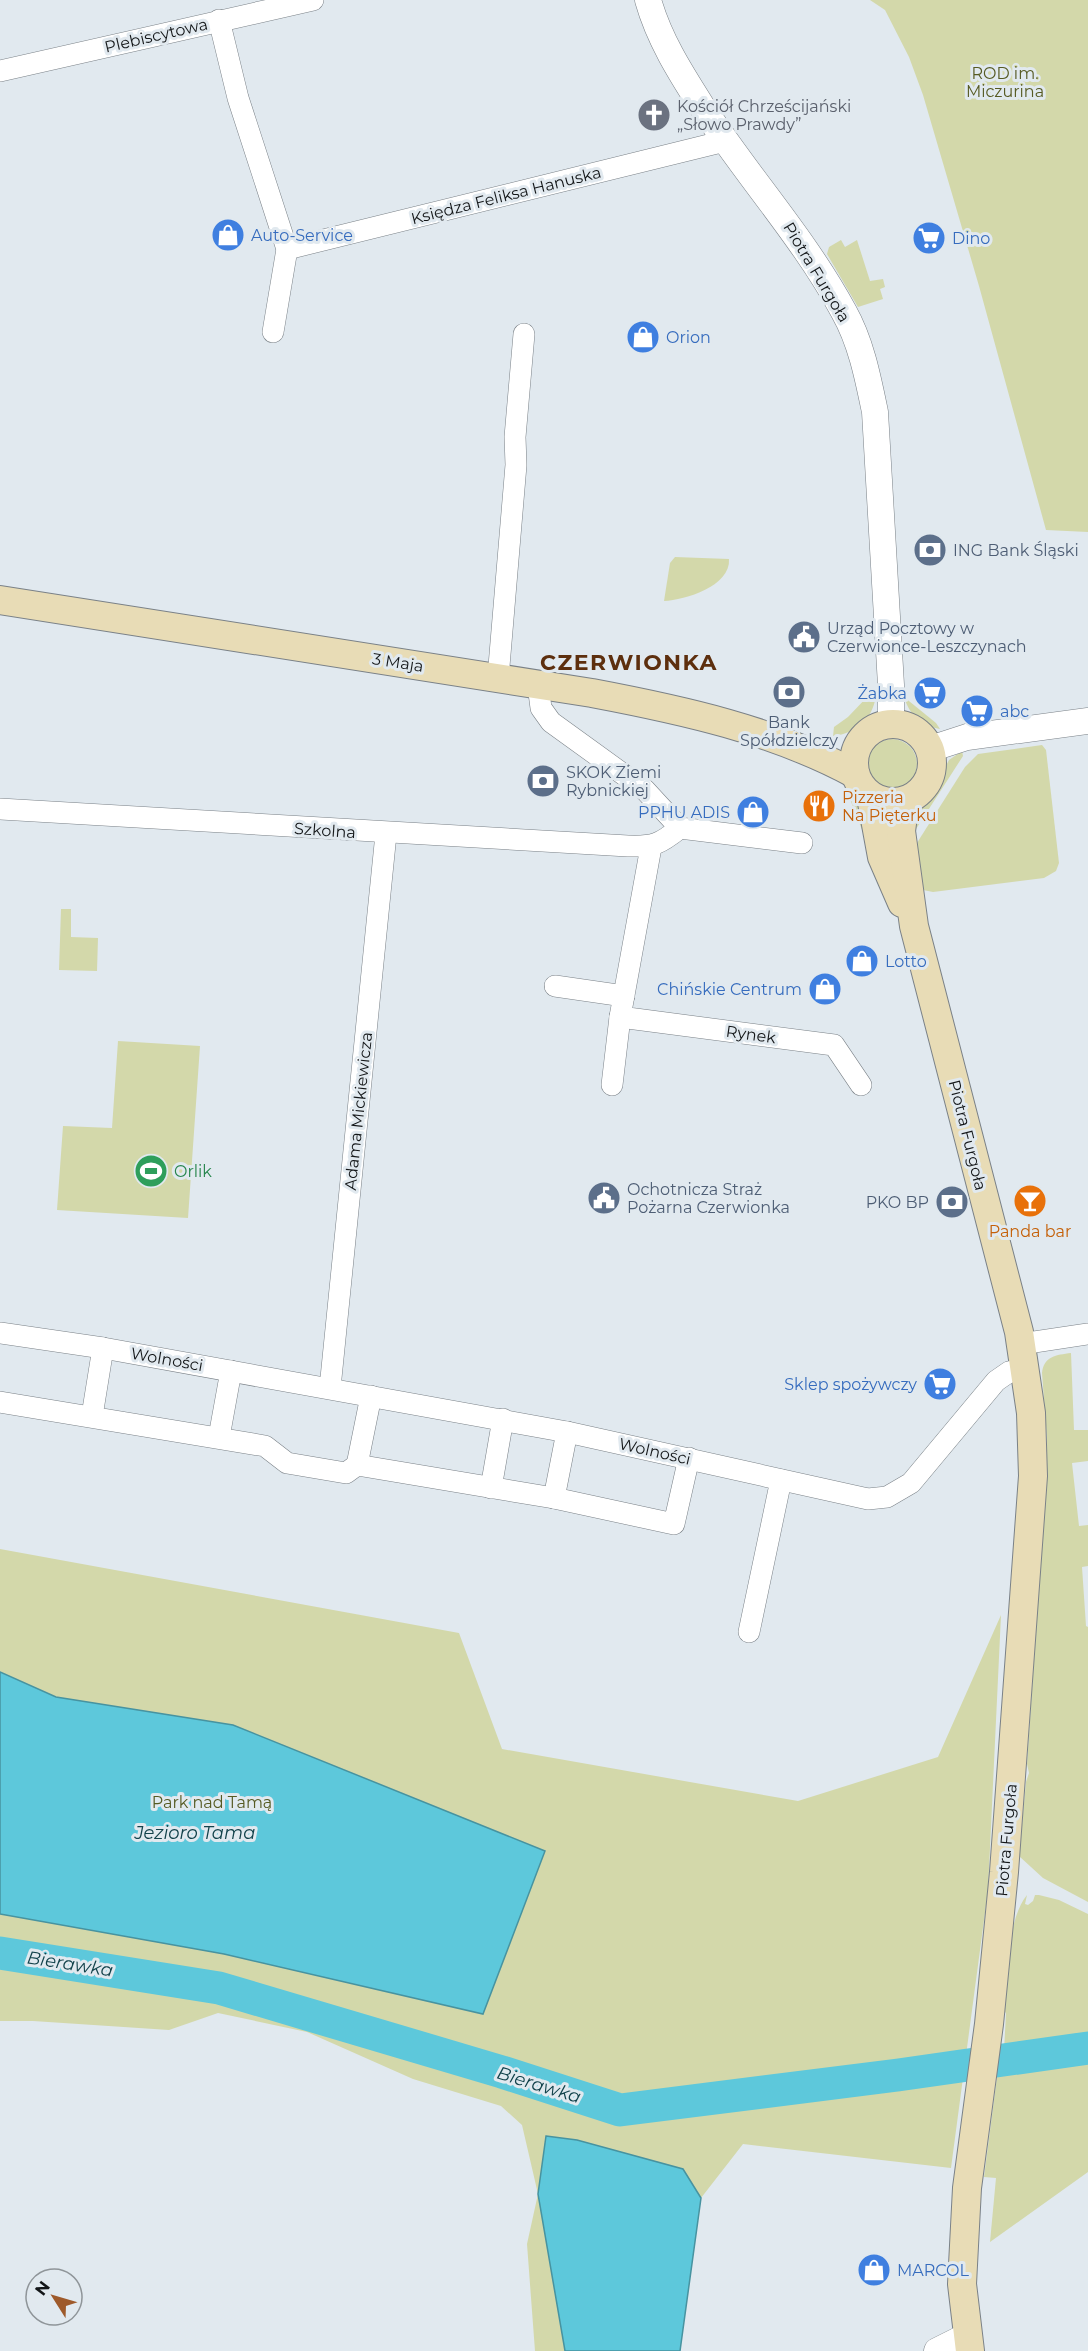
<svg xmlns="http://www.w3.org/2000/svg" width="1088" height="2351" viewBox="0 0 1088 2351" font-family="Montserrat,sans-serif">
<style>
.green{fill:#d3d8aa}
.water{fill:#5dc8db;stroke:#4793a0;stroke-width:1.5}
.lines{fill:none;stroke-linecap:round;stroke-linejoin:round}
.river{stroke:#5dc8db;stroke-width:33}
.minor-casing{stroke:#7a8187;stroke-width:22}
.tertiary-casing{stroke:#7a8187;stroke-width:27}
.secondary-casing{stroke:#7a8187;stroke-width:30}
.minor{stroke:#fff;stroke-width:21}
.tertiary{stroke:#fff;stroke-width:26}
.secondary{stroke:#e8dcb6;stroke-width:28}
.labels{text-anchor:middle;stroke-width:6;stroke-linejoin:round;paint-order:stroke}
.street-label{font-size:16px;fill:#131618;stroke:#e1e9ef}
.park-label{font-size:16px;fill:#565a22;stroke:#e1e9ef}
.worship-label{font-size:16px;fill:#5b616d;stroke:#e1e9ef;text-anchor:start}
.shop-label{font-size:16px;fill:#366cbe;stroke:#e1e9ef;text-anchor:start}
.service-label{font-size:16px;fill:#4e5e75;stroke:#e1e9ef;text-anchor:start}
.food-label{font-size:16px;fill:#c56008;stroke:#e1e9ef;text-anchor:start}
.leisure-label{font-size:16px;fill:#27864d;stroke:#e1e9ef;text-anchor:start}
.water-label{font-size:18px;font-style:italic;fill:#12424b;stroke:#e1e9ef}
.district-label{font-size:22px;font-weight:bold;letter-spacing:1.5px;fill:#5d2f0e;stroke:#e1e9ef}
</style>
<rect width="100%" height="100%" fill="#e1e9ef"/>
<g class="green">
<polygon points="870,0 1088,0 1088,532 1046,530 979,286 923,95 909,57 885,10"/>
<polygon points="841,240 845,247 857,240 870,281 883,279 885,287 880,289 883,299 858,307 827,254 829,247"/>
<path d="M675 557 729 559C731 586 685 600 664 601L670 563Z"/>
<path d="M869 695 876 696C872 720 857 733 833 736L834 727 848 717Z"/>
<path d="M904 697 936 723 940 729C920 726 910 715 904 697Z"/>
<circle cx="892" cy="764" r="25"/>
<polygon points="1042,745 1046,750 1059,863 1056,871 1044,878 933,892 923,890 915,846 965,767 978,754"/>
<polygon points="962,751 963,756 916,829 917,807 931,795 949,760"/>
<polygon points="846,783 862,804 864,835 850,799"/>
<polygon points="61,909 71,909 71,937 98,938 97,971 59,970"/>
<polygon points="118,1041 200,1046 188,1218 57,1210 63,1126 112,1128"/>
<path d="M1071 1353 1074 1430H1088V1461L1072 1463 1079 1526 1088 1525V1566L1082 1567 1086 1626 1088 1627V1902L1043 1878 1019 1856 1026 1782 1029 1773 1027 1764 1047 1466V1439L1042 1373C1044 1356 1056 1355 1071 1353Z"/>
<polygon points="0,1549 459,1633 502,1749 798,1801 938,1757 1001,1615 988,1890 951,2168 743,2144 701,2198 683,2169 538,2194 565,2351 535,2351 527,2244 538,2194 522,2125 501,2106 413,2079 307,2032 218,2013 169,2030 33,2021 0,2021"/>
<path d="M1027 1895 1025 1904 1028 1905 1033 1901 1035 1895H1039L1059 1900 1088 1914V2040L1004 2051 1006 2013 1003 2010C1007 1979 1007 1919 1027 1895Z"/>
<polygon points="1088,2057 1088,2172 990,2242 996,2178 984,2177 998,2069"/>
</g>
<g class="water">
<polygon points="0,1672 56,1697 233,1725 545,1851 483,2014 224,1954 0,1914"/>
<polygon points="546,2136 577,2140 683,2169 701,2198 680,2351 565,2351 538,2194"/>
</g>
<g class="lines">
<polyline class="river" points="0,1953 219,1988 502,2072 620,2110 898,2075 1088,2048"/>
<g class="minor-casing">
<g id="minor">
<polyline points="219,20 238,98 287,249 725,141"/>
<polyline points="0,71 313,0"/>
<polyline points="273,332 287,249"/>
<polyline points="498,678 516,465 515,437 524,334"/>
<path d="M0 809 628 846C654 847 660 844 680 828L645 790 551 722 541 708 538 685"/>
<polyline points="680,828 802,843"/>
<polyline points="651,847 620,1017 834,1045 861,1085"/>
<polyline points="555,986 624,996"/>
<polyline points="612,1085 620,1017"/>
<polyline points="0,1333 103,1348 567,1432 868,1499 887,1497 911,1483 996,1381 1009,1372 1025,1368"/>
<polyline points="1021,1344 1088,1334"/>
<polyline points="330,1388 386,834"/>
<polyline points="0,1402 265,1446 287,1463 346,1473 357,1465 554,1498 674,1524 689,1458"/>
<polyline points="92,1416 103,1348"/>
<polyline points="219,1437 231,1371"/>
<polyline points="357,1465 371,1396"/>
<polyline points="491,1488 503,1419"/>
<polyline points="554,1498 567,1432"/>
<polyline points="749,1632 781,1480"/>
</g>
</g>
<g class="tertiary-casing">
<g id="tertiary">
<path d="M648 0C659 39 680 72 701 105 747 176 804 238 844 312 861 342 868 378 875 412L891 685V724"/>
<polyline points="930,749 967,737 1088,721"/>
<polyline points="937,2351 967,2336"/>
</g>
</g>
<g class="secondary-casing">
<g id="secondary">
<path d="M0 600 592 693C682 710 774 730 855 774"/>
<circle cx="893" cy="763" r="39"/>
<polyline points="871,797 882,857 902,903"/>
<polyline points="905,801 901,831 914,926 1019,1332 1031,1413 1033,1476 1004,1872 989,2024 967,2188 962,2284 970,2351"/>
</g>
</g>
<use href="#minor" class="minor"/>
<use href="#tertiary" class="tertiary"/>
<use href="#secondary" class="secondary"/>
</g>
<defs>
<g id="church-disc" transform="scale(1.725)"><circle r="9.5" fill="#6b7280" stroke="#e1e9ef"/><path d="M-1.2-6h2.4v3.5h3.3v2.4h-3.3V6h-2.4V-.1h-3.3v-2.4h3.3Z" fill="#fff"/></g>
<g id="shop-disc" transform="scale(1.725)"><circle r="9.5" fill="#3f7fe0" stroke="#e1e9ef"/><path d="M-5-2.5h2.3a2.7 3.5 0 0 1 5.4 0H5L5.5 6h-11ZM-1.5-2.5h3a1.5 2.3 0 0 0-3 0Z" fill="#fff"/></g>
<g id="supermarket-disc" transform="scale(1.725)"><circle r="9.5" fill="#3f7fe0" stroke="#e1e9ef"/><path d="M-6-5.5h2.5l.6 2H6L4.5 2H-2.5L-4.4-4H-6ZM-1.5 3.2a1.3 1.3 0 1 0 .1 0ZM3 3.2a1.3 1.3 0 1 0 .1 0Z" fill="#fff"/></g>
<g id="bank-disc" transform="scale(1.725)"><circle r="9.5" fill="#5c6f8a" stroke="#e1e9ef"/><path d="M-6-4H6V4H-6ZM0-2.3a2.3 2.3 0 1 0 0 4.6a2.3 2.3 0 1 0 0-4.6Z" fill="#fff"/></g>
<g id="civic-disc" transform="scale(1.725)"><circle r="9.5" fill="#5c6f8a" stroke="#e1e9ef"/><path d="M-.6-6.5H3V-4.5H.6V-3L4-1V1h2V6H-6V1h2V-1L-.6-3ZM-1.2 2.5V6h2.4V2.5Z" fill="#fff"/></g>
<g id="restaurant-disc" transform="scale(1.725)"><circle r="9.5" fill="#e8710a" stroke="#e1e9ef"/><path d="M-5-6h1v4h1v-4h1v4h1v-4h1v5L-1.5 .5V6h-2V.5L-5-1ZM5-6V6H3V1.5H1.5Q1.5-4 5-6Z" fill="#fff"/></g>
<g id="stadium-disc" transform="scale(1.725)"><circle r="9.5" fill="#2e9e5b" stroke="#e1e9ef"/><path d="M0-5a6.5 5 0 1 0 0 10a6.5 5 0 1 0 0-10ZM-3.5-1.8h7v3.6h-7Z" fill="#fff"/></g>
<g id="bar-disc" transform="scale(1.725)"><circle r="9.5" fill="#e8710a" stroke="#e1e9ef"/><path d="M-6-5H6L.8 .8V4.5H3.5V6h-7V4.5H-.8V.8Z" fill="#fff"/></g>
</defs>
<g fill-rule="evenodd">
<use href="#church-disc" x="654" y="115"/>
<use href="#shop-disc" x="228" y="235"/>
<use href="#supermarket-disc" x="929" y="238"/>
<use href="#shop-disc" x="643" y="337"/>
<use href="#bank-disc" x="930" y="550"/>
<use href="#civic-disc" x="804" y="637"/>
<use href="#bank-disc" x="789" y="692"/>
<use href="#supermarket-disc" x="930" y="693"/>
<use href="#supermarket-disc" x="977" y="711"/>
<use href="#bank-disc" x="543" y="781"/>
<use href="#restaurant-disc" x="819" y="806"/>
<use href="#shop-disc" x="753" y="812"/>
<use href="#shop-disc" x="862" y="961"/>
<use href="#shop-disc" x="825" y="989"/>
<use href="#stadium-disc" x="151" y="1171"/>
<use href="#civic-disc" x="604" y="1198"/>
<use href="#bar-disc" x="1030" y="1201"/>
<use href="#bank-disc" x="952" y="1202"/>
<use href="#supermarket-disc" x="940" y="1384"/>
<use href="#shop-disc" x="874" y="2270"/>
</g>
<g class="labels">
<g class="street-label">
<text transform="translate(156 35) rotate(-13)" y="6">Plebiscytowa</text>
<text transform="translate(506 195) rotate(-14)" y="6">Księdza Feliksa Hanuska</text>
<text transform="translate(817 272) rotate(59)" y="6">Piotra Furgoła</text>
<text transform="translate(398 662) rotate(9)" y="6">3 Maja</text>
<text transform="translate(325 830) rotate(4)" y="6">Szkolna</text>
<text transform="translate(751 1034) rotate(8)" y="6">Rynek</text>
<text transform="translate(358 1111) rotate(-84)" y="6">Adama Mickiewicza</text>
<text transform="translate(968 1135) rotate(76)" y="6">Piotra Furgoła</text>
<text transform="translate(167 1359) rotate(10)" y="6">Wolności</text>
<text transform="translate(655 1451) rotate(13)" y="6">Wolności</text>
<text transform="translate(1006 1840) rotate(-85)" y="6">Piotra Furgoła</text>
</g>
<g class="park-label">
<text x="1005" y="79">ROD im.<tspan x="1005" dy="18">Miczurina</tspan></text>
<text x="212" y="1808">Park nad Tamą</text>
</g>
<g class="worship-label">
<text x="677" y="112">Kościół Chrześcijański<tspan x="677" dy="18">„Słowo Prawdy”</tspan></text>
</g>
<g class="shop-label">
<text x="251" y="241">Auto-Service</text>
<text x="952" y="244">Dino</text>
<text x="666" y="343">Orion</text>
<text x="907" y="699" text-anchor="end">Żabka</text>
<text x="1000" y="717">abc</text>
<text x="730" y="818" text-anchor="end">PPHU ADIS</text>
<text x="885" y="967">Lotto</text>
<text x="802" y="995" text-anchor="end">Chińskie Centrum</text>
<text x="917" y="1390" text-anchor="end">Sklep spożywczy</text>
<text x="897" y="2276">MARCOL</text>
</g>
<g class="service-label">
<text x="953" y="556">ING Bank Śląski</text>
<text x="827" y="634">Urząd Pocztowy w<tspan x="827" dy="18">Czerwionce-Leszczynach</tspan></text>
<text x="789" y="728" text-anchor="middle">Bank<tspan x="789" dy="18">Spółdzielczy</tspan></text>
<text x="566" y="778">SKOK Ziemi<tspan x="566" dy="18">Rybnickiej</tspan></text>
<text x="627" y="1195">Ochotnicza Straż<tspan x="627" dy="18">Pożarna Czerwionka</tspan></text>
<text x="929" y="1208" text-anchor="end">PKO BP</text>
</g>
<g class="food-label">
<text x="842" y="803">Pizzeria<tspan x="842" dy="18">Na Pięterku</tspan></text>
<text x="1030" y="1237" text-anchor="middle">Panda bar</text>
</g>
<g class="leisure-label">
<text x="174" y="1177">Orlik</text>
</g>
<g class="water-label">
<text x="195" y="1839">Jezioro Tama</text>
<text transform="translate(70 1964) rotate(9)" y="6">Bierawka</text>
<text transform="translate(539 2085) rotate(17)" y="6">Bierawka</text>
</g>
<g class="district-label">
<text x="629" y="670">CZERWIONKA</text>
</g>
</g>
<g transform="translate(54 2297) rotate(307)"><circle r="28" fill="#e1e9ef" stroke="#8f9599" stroke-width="1.5"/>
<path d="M0-4.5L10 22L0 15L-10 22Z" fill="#9e5a2b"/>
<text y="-9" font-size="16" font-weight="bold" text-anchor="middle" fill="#131618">N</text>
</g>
</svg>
